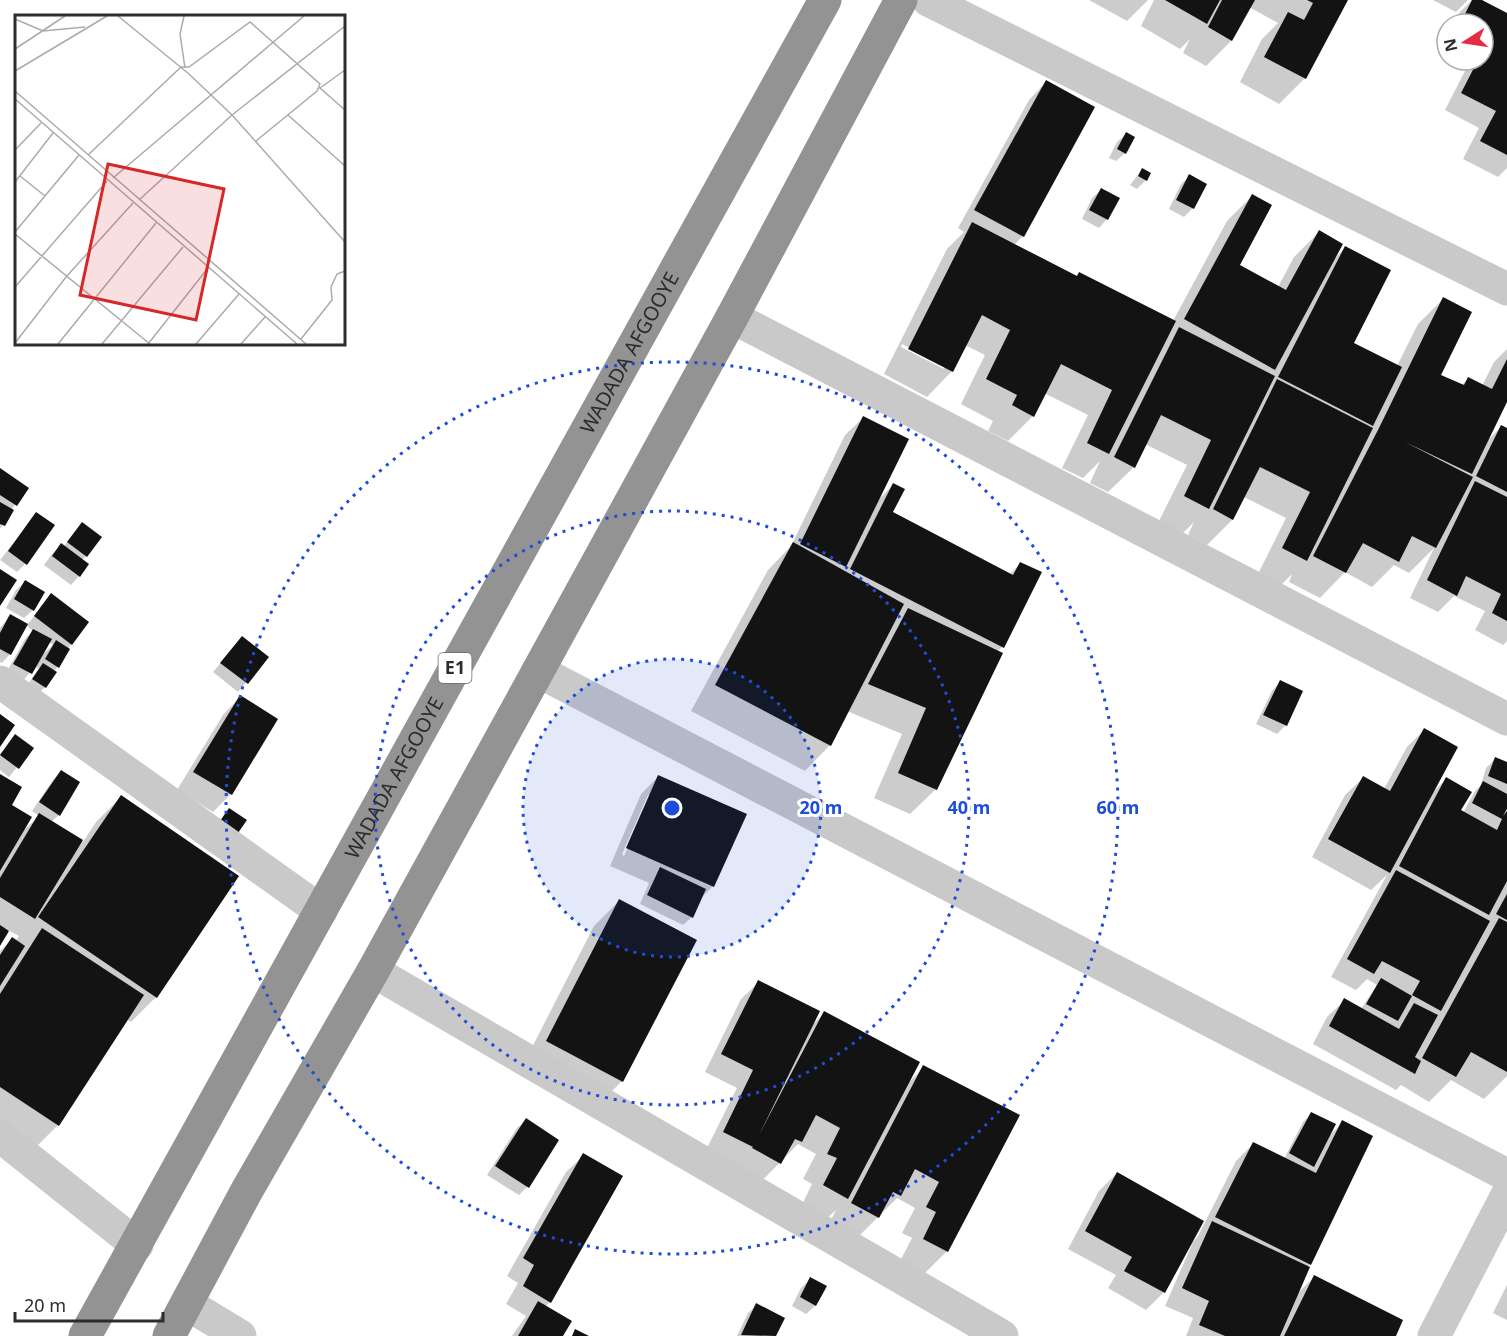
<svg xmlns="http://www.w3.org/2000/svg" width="1507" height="1336" viewBox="0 0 1507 1336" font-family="'Noto Sans',sans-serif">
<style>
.shadow{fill:#0003;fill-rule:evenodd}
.building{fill:#131313}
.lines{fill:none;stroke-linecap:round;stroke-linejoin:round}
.minor{stroke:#c9c9c9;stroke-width:33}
.highway{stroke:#939393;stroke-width:33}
.ring{fill:none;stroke:#1d4ed8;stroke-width:3;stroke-dasharray:3 6}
.labels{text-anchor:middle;stroke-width:6;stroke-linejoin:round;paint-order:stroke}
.shield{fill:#fff;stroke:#6b6b6b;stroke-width:1.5}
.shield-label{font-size:18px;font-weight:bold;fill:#2c2c2c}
.street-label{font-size:20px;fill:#2c2c2c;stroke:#fff}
.inset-road{fill:none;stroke:#ababab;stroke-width:1.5}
.view{fill:#d62828;fill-opacity:0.15;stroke:#d62828;stroke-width:3}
.inset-edge{fill:none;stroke:#2c2c2c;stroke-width:3}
.centre{fill:#1d4ed8;stroke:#fff;stroke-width:3}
.ring-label{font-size:18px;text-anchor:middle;font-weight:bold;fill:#1d4ed8;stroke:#fff;stroke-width:6;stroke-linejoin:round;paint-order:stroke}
</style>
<rect width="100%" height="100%" fill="#fff"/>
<g class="shadow">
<polygon points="1089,0 1148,0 1127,21"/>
<polygon points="1154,0 1347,0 1305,78 1279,104 1240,82 1262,39 1278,23 1249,7 1231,41 1206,66 1183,53 1190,39 1180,49 1141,26"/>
<polygon points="1433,0 1468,0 1456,12"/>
<polygon points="1472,0 1478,0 1507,15 1507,168 1498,177 1463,159 1479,128 1445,110 1468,65 1458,60 1483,60 1483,24 1453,24 1457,15"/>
<polygon points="1447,35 1447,54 1439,51"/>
<path d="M1046 82 1093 108 1023 236 1014 245 1076 277 1173 321 1227 221 1252 196 1238 265 1278 287 1294 257 1319 232 1335 258 1345 248 1352 343 1397 366 1418 324 1443 299 1439 376 1461 386 1468 379 1482 386 1494 362 1507 349V399L1487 441 1502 426 1507 429V641L1503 645 1475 630 1485 611 1454 596 1438 612 1410 598 1434 548 1409 573 1394 565 1372 587 1345 572 1320 598 1289 582 1292 574 1280 586 1258 574 1286 518 1244 497 1232 520 1207 545 1188 535 1194 522 1183 533 1159 521 1187 465 1145 444 1134 467 1108 492 1090 483 1100 461 1083 478 1062 468 1088 415 1044 393 1033 416 1008 441 988 431 993 421 961 404 985 355 965 345 952 371 927 397 884 374 947 249 964 232 958 228 1029 100ZM902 344 944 366V369L901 347Z"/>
<polygon points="1126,134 1125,153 1116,161 1109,158 1117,142"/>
<polygon points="1142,170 1149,174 1146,180 1137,189 1130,185"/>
<polygon points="1190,176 1193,208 1184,217 1169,209 1181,184"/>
<polygon points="1101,190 1107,219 1099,228 1082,219 1092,198"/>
<polygon points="863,418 878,500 893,485 891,513 1009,575 1021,563 1002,647 997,652 936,789 910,814 874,798 902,734 847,711 830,745 805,771 691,711 768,570 791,546 845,435"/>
<polygon points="0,470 27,489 11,510 0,529"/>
<polygon points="37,514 53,525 25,564 17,572 0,560"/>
<polygon points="82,524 86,556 82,560 79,576 71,585 44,565 52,554 61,545 63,547"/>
<polygon points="25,582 33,610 24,618 6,608 16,590"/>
<path d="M51 595 71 644 45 687 36 696 25 688 39 669 35 666 22 682 6 673 25 639 33 631 26 625 10 654 2 663 0 662V628L10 616 27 625ZM49 642 53 645 42 655Z"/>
<polygon points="242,638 267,657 238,692 213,672"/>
<polygon points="1280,682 1301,691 1285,726 1277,734 1256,724 1272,691"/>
<polygon points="240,697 276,719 231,794 213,812 177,790 223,715"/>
<polygon points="1424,730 1433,792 1446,779 1459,811 1463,813 1475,791 1481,785 1486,768 1495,759 1507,764 1507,806 1500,819 1507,814 1507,1076 1484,1099 1451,1080 1429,1102 1401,1085 1396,1090 1313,1044 1327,1017 1345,1000 1361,1009 1377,985 1367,979 1356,990 1331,977 1387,875 1371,890 1312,857 1345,795 1363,778 1384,789 1407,747"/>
<polygon points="16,736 32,749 9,777 0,770 0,754"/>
<polygon points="61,772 59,815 51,822 83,842 96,822 121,797 156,997 131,1022 126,1019 58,1125 33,1150 0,1129 0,951 12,939 15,942 19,936 8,930 0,943 0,776 10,805 24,830 39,816 32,811 53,780"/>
<path d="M659 776 713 886 700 899 692 917 683 925 640 904 649 883 610 866 641 794ZM648 795H651L624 856 622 854Z"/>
<polygon points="619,901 622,1081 596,1107 522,1067 594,926"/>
<polygon points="759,982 812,1025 825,1012 910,1081 924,1067 1018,1116 947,1251 921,1277 898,1265 912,1238 902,1233 915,1208 897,1198 853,1242 827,1228 836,1210 822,1223 799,1211 812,1184 803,1179 816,1154 798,1144 754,1189 706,1150 737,1088 705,1072 741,999"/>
<polygon points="1312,1113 1329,1136 1343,1122 1310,1264 1307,1267 1296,1295 1314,1277 1394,1336 1186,1336 1193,1318 1165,1306 1193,1242 1198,1236 1236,1161 1253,1144 1284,1159 1303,1122"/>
<polygon points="526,1120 527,1187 519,1195 487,1175 517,1128"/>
<polygon points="584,1155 550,1302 545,1307 561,1336 512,1336 526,1316 506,1304 518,1283 507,1276 566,1172"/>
<polygon points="1117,1173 1164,1292 1146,1310 1108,1288 1116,1275 1068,1249 1099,1191"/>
<polygon points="810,1279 825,1287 815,1306 806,1314 792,1306 801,1288"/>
<polygon points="1507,1285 1507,1320 1493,1313"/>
<polygon points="757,1305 783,1319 774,1336 737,1336 748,1313"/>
</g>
<g class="building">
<polygon points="1165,0 1220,0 1207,24"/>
<polygon points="1222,0 1255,0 1232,41 1208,27"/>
<polygon points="1307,0 1348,0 1306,79 1264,57 1288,12 1304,20 1313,3"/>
<polygon points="1472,0 1482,0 1507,13 1507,155 1480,141 1496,111 1461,93 1478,60 1483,60 1483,24 1460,24"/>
<polygon points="1046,80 1095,107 1024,237 974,210"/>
<polygon points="1126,132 1135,137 1126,154 1117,149"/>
<polygon points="1142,168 1151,173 1147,181 1138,176"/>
<polygon points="1189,174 1207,184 1194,209 1176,200"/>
<polygon points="1101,188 1120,198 1108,220 1089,210"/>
<polygon points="1252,194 1272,205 1240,265 1286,290 1319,230 1343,244 1275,370 1184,319"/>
<polygon points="972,222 1077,276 1079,272 1176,321 1109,454 1087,443 1112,390 1061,364 1034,417 1012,405 1017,395 986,379 1010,330 982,315 953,372 908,349"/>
<polygon points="1345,246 1391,270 1354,343 1402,367 1373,426 1278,377"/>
<polygon points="1443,297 1472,312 1441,375 1464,385 1468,377 1492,389 1507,359 1507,402 1472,474 1405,442 1473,477 1436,548 1412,536 1399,562 1363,543 1346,573 1313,556 1379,428"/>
<polygon points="1179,327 1275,376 1209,509 1184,496 1211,440 1161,415 1135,468 1114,457"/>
<polygon points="1277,379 1373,428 1307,561 1282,548 1310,492 1260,467 1233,520 1213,509"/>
<polygon points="863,416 909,439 846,567 800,544"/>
<polygon points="1501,425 1507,428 1507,492 1476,476"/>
<polygon points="0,468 29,488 17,506 0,495"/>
<polygon points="1475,481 1507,497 1507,621 1492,613 1501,594 1466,576 1457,596 1427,580"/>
<polygon points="893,483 905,489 893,512 1013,575 1020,562 1042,572 1004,648 850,569"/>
<polygon points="0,502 14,510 5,526 0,524"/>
<polygon points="36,512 55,525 27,565 8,551"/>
<polygon points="82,522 102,537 87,557 67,542"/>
<polygon points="793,542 904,604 831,746 715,685"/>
<polygon points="61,543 89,564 80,577 52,556"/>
<polygon points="0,569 17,580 0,606"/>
<polygon points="25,580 45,592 34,611 14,599"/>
<polygon points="51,593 89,622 72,645 34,616"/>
<polygon points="908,608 1003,653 937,790 898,773 926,708 868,684"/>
<polygon points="10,614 28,624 11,655 0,649 0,633"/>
<polygon points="33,629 52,639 32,674 13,664"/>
<polygon points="242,636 269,657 248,684 220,663"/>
<polygon points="56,640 70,649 59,668 45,659"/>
<polygon points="43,663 57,672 46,688 32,679"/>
<polygon points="1280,680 1303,691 1287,726 1263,715"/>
<polygon points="240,695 278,719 232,795 193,772"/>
<polygon points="0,714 15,725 0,747"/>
<polygon points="1424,728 1458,747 1390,873 1328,839 1363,776 1390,791"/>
<polygon points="15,734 34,748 19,769 0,755"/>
<polygon points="1495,757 1507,762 1507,784 1488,776"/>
<polygon points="61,770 80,782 60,816 39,802"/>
<polygon points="0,774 22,787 12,805 32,817 0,871"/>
<polygon points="658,775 747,814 714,887 626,848"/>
<polygon points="1446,777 1472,792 1461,810 1497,830 1502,819 1472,803 1483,781 1507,794 1507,809 1503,816 1507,811 1507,881 1489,915 1399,866"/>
<polygon points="121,795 239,876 157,998 38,917"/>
<polygon points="229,808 247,820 238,833 220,821"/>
<polygon points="39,813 83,840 35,919 0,897 0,878"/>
<polygon points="660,867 706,889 693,918 647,895"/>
<polygon points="1396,870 1490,921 1441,1011 1412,995 1420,981 1382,961 1374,974 1347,959"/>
<polygon points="1507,894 1507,920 1496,914"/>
<polygon points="619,899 697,940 623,1082 546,1041"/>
<polygon points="1499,918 1507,922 1507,1072 1471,1052 1456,1077 1422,1058"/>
<polygon points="0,925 9,931 0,946"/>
<polygon points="42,928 144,995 59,1126 0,1087 0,994"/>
<polygon points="12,937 25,946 0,986 0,955"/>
<polygon points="1381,978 1412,996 1398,1021 1366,1004"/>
<polygon points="758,980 820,1011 760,1133 824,1011 920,1062 848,1199 823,1185 837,1158 827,1154 840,1128 816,1115 802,1142 795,1139 781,1164 752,1148 753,1147 723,1132 753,1070 721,1054"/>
<polygon points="1344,998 1399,1029 1414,1003 1438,1015 1415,1057 1421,1061 1415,1074 1329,1026"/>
<polygon points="923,1065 1020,1115 948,1252 923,1239 936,1212 926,1207 939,1182 915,1169 901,1196 893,1192 879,1218 851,1203"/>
<polygon points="1311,1112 1336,1124 1314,1167 1289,1153"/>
<polygon points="526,1118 559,1140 529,1188 495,1166"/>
<polygon points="1342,1120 1373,1136 1311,1265 1215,1217 1253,1142 1316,1173"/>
<polygon points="583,1153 623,1176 551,1303 523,1286 534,1265 523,1258"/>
<polygon points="1117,1172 1204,1221 1165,1293 1124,1271 1132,1257 1085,1231"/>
<polygon points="1212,1221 1310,1267 1280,1336 1225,1336 1199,1325 1209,1301 1182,1288"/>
<polygon points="1314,1275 1403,1320 1396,1336 1284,1336"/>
<polygon points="810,1277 827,1286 816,1306 800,1297"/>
<polygon points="538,1301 572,1321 563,1336 518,1336"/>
<polygon points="756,1303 785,1318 776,1336 741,1335"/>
<polygon points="575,1329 589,1336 572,1336"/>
</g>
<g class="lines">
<g class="minor">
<polyline points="928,0 1507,289"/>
<polyline points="732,317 1507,719"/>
<polyline points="538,671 1507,1175"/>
<polyline points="0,682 321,911"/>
<polyline points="373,971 1002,1336"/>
<polyline points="0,1136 137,1245"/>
<polyline points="187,1304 240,1336"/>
<polyline points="1434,1336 1507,1195"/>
</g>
<g class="highway">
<path id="s1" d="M85 1336 825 0"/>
<polyline points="169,1336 246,1192 373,971 538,671 732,317 901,0"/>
</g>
</g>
<circle cx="672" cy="808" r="149" fill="#1d4ed8" fill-opacity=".12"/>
<g class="ring">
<circle cx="672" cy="808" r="149"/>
<circle cx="672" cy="808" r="297"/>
<circle cx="672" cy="808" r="446"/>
</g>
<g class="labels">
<rect class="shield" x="438.5" y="653" width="33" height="30" rx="4.5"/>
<g class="shield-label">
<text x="455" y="674">E1</text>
</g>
<g class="street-label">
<text dy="7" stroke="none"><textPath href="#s1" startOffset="1124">WADADA AFGOOYE</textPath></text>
<text dy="7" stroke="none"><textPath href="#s1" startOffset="638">WADADA AFGOOYE</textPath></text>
</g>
</g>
<g transform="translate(15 15)">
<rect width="330" height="330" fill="#fff"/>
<path class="inset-road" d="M103 1 174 59 217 100 330 227M169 1 165 19 170 53M0 4 28 16 70 12M0 34 50 1M330 55 305 73 330 95M0 56 92 1M0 76 291 329M0 84 282 329M273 100 330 151M0 135 26 108M73 140 166 52H174L235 7 305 69 302 76 241 126M5 161 30 181M98 163 289 1M0 167 38 118M124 185 217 100 330 11M0 217 64 140M0 219 135 329M0 272 92 166M286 324 317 285 316 272 322 259 330 256M0 328 51 262 118 188M43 329 141 208M87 329 168 232M133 329 193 253M181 329 224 279M226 329 250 302"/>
<path class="view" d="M93 149 209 174 181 305 65 280Z"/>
<rect width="330" height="330" class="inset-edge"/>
</g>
<circle cx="672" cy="808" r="9" class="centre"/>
<g class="ring-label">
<text x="821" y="814">20 m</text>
<text x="969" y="814">40 m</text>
<text x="1118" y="814">60 m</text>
</g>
<g transform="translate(1465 42) rotate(258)"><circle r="28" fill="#ffffff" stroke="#ababab" stroke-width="1.5"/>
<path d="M0-4.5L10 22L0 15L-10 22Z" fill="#e52b44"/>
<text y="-9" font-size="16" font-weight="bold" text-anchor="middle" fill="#2c2c2c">N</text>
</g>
<path d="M15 1312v9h148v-9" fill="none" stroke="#2c2c2c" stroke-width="3"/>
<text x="24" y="1312" font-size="18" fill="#2c2c2c" stroke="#ffffff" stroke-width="4.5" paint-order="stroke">20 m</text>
</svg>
